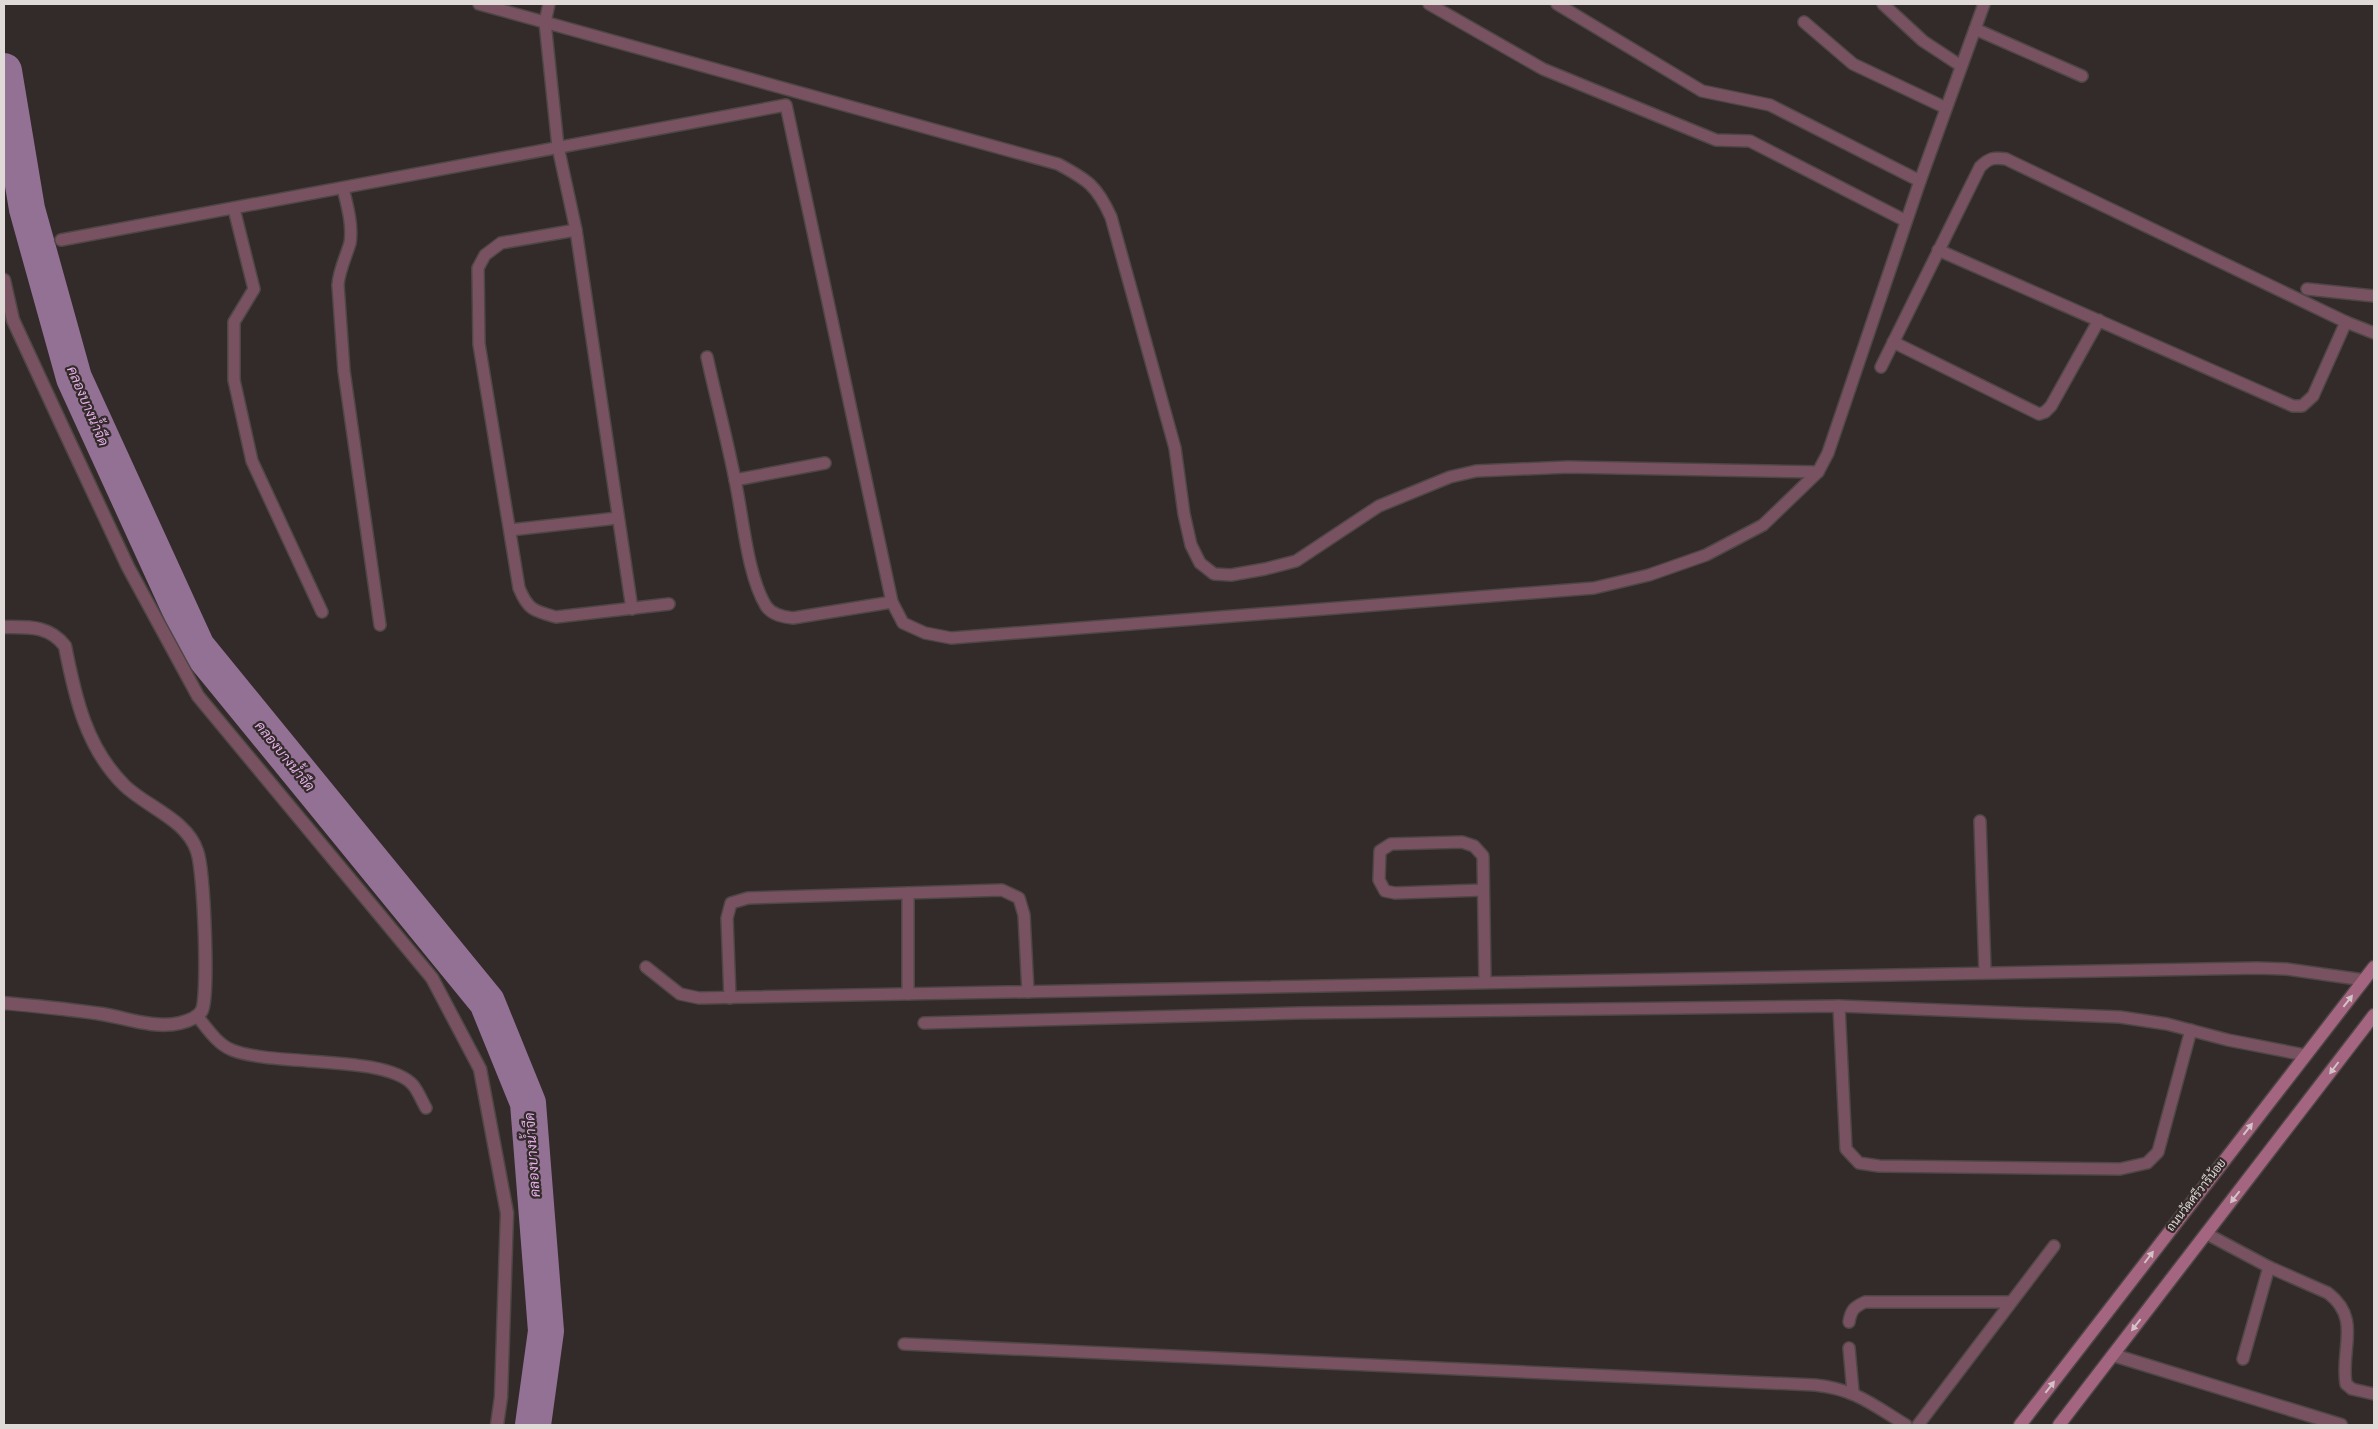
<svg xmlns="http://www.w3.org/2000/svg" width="2378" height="1429" viewBox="0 0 2378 1429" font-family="'Crimson Pro',Sarabun,serif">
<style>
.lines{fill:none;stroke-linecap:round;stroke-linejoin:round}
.river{stroke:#937195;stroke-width:36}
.service-casing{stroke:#4f4646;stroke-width:14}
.minor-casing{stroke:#4f4646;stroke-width:15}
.secondary-casing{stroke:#4f4646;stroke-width:15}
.service{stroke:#795262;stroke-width:11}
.minor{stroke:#795262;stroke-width:12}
.secondary{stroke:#a3657f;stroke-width:12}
.oneway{fill:#d3c2c6}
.labels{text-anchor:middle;stroke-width:4.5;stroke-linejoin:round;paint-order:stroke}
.street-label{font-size:12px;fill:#dfd9d8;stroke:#332a2a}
.water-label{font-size:14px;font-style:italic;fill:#e6b1ea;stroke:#332a2a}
</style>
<rect width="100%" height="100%" fill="#332a2a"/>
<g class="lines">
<polyline class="river" points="4,71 27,209 74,378 197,647 487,1002 528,1103 546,1331 533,1425"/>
<g class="service-casing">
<g id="service">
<path d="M479 4 1058 164C1088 180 1097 186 1111 217L1175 448 1184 514 1191 545 1200 563 1214 574 1231 575 1265 569 1296 561 1379 506 1450 477 1476 471 1568 467 1818 472"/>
<polyline points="549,4 545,22 558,147 576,230 632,609"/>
<polyline points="1429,4 1543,69 1716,140 1750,141 1906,221"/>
<polyline points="1557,4 1702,91 1770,105 1920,181"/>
<polyline points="1883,4 1923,41 1961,66"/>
<polyline points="1804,22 1853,64 1946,108"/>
<polyline points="1975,29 2082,76"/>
<path d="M343 188C347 205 353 225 350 243 346 257 339 270 338 285L344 371 380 625"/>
<polyline points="234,209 254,289 234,322 234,380 252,461 322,612"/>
<path d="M576 230 501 243 485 255 478 268 479 344 519 588C528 610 534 611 556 617L669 604"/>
<polyline points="61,240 786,105 892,602 903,623 925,633 951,638 1594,588 1649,575 1706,555 1763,525 1818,472 1828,453 1920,181 1984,4"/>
<polyline points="1938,250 2293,406 2302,406 2313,396 2346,322"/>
<polyline points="2307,289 2374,296"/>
<polyline points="1893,342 2039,414 2045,412 2051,406 2099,320"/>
<path d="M707 357C716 398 727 439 735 480 743 516 747 575 766 606 772 615 783 617 793 618L892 602"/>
<path d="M1881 367 1980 167C1989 158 1994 157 2006 159L2346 322 2374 333"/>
<polyline points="735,480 825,463"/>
<polyline points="510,530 618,518"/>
<polyline points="1980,821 1985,972"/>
<polyline points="1483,890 1395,893 1385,891 1379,880 1380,851 1391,844 1462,842 1474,846 1483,856 1485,982"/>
<polyline points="646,967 680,994 699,998 2257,968 2286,969 2364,980"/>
<polyline points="908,994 908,893"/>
<polyline points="730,998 727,918 731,903 748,898 1002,890 1019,898 1024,915 1028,992"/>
<polyline points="1839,1006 1846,1149 1859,1163 1879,1166 2120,1169 2147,1163 2158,1152 2191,1030"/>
<path d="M197 1016C207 1028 217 1044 232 1050 274 1067 385 1054 413 1085 418 1091 422 1101 426 1108"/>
<polyline points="924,1023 1297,1013 1839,1006 2120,1017 2167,1024 2228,1040 2305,1055"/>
<path d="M2207 1234 2269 1267 2328 1293C2362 1319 2340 1349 2346 1384L2352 1389 2374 1394"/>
<path d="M1849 1322C1851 1310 1854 1307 1865 1302H2011"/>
<path d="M904 1344 1815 1385C1855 1389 1873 1405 1906 1425"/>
<polyline points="1849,1348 1853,1392"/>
<polyline points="2243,1359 2269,1267"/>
<polyline points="1918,1425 2054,1246"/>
</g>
</g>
<g class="minor-casing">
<g id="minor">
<polyline points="4,280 13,320 63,428 128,567 198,696 432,978 480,1069 507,1213 501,1397 497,1425"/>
<path d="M4 627C28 627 49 625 65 646 75 697 86 748 125 786 147 807 187 820 197 851 204 869 209 994 202 1010 199 1017 188 1021 180 1023 154 1029 127 1018 102 1014 69 1009 36 1006 4 1003"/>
<polyline points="2113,1355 2341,1425"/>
</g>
</g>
<g class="secondary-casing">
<g id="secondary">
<polyline points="2020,1425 2374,967"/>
<polyline points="2059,1425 2374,1015"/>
</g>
</g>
<use href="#service" class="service"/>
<use href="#minor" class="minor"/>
<use href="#secondary" class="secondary"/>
</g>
<defs><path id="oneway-solid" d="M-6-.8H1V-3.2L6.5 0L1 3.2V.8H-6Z" transform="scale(1.25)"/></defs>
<g class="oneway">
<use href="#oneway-solid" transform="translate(2348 1001) rotate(-52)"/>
<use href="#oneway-solid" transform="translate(2334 1068) rotate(127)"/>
<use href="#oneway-solid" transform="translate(2248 1129) rotate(-52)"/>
<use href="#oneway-solid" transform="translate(2235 1197) rotate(128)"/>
<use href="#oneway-solid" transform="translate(2149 1257) rotate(-53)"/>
<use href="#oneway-solid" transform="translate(2136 1325) rotate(128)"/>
<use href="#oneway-solid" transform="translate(2050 1387) rotate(-52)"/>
</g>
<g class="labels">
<g class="street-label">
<text transform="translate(2196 1195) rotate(-52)" y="4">ถนนวัดศรีวารีน้อย</text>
</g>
<g class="water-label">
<text transform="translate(88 406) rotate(67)" y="5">คลองบางน้ำจืด</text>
<text transform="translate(285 756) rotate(51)" y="5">คลองบางน้ำจืด</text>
<text transform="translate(532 1155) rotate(-94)" y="5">คลองบางน้ำจืด</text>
</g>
</g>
<rect width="2378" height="1429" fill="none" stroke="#dfd9d8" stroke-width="10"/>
</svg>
